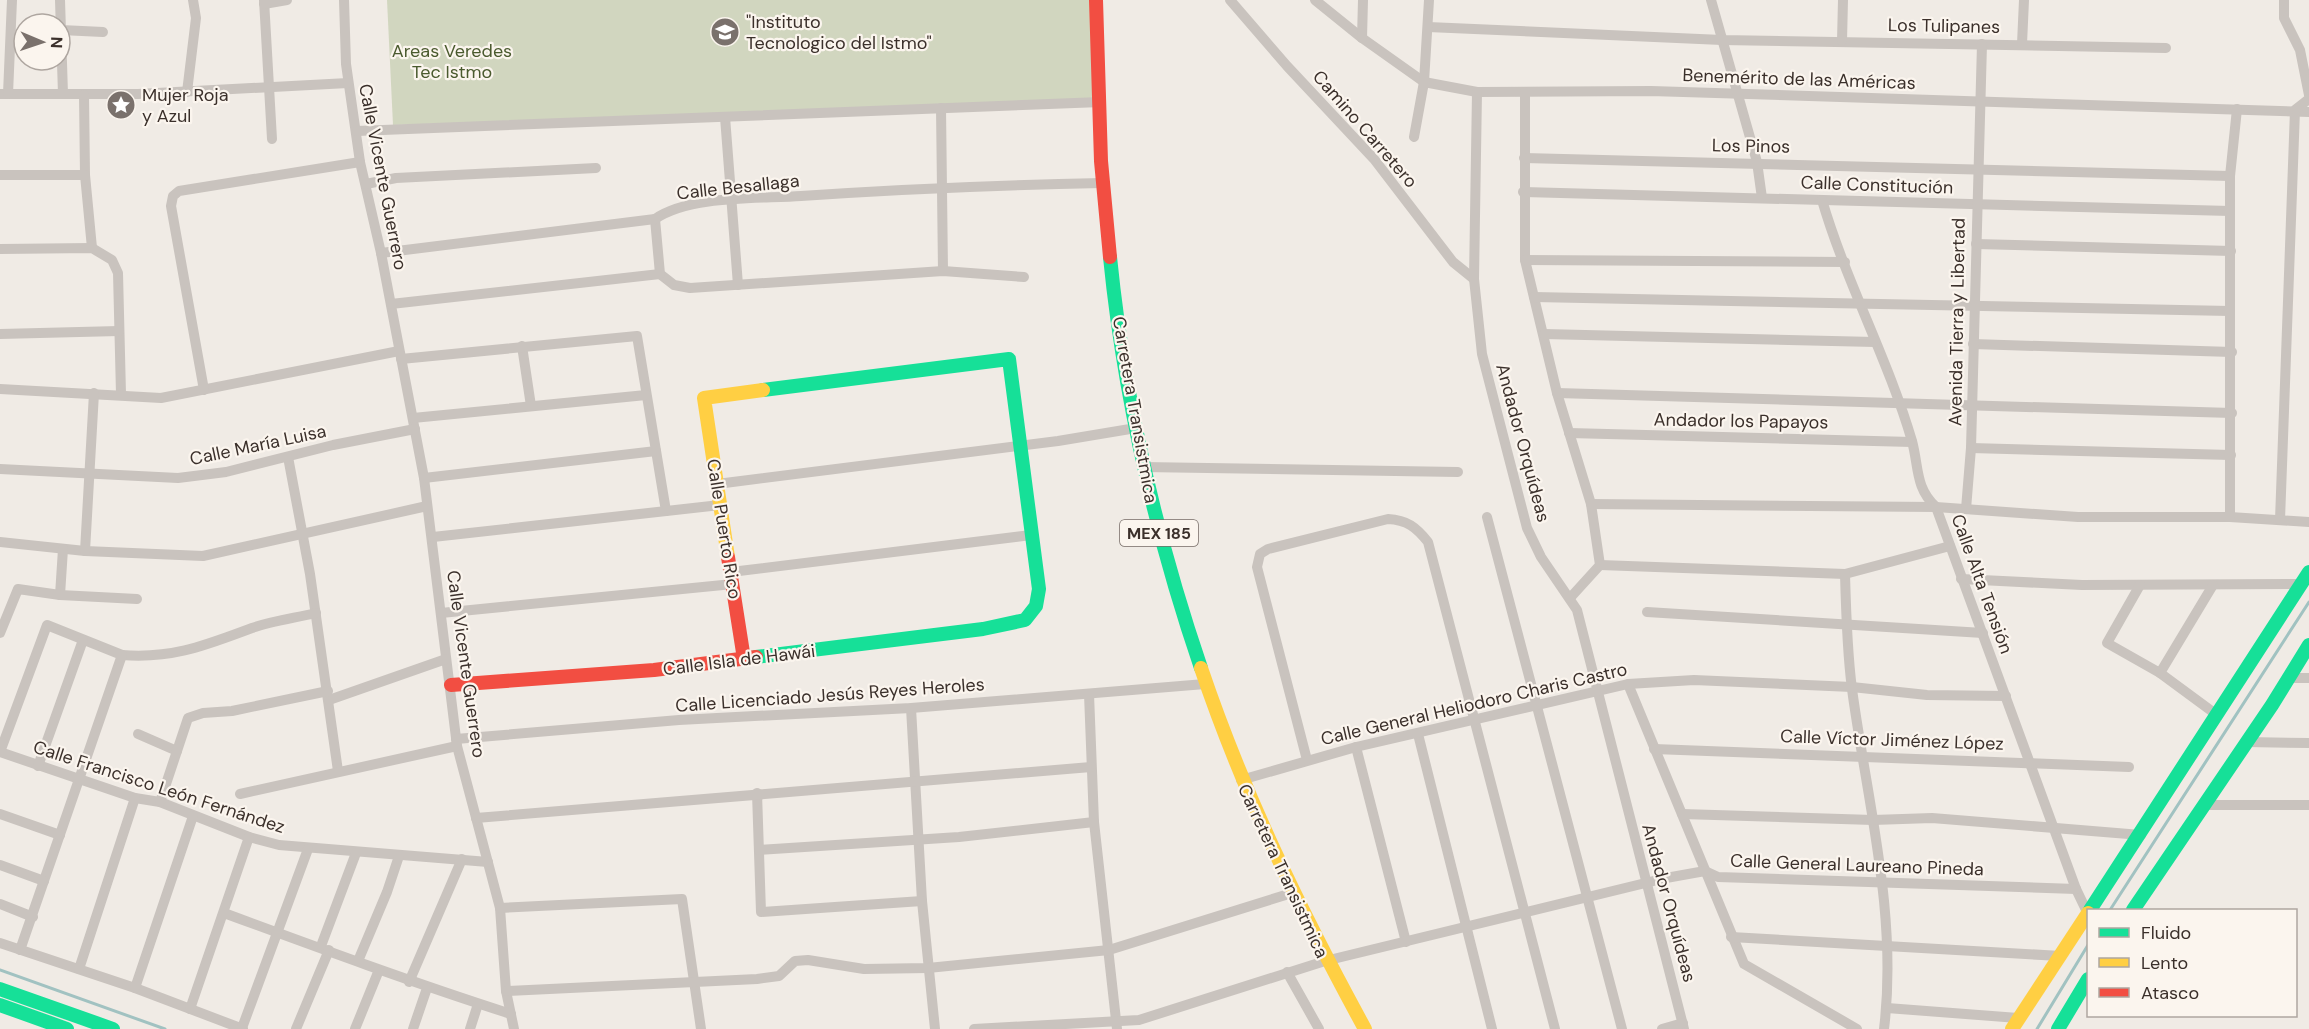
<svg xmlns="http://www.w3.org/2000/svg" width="2309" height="1029" viewBox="0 0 2309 1029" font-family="'DM Sans',sans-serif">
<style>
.green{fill:#d1d6bf}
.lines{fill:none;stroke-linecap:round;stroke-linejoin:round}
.stream{stroke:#a1c2c1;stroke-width:3}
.street{stroke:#c9c3be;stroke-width:10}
.fast{stroke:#16e098;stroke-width:14}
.slow{stroke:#ffcf43;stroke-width:14}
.jam{stroke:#f24e42;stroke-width:14}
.labels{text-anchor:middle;stroke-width:4.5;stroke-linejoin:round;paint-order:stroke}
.shield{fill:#fbf5ee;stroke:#756b66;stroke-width:1.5}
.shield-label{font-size:16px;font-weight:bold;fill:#3b302b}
.poi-label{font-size:18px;fill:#3b302b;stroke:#fbf5ee;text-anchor:start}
.street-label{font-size:18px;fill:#3b302b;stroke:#fbf5ee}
.park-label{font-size:18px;fill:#4a5a2e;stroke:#fbf5ee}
</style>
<rect width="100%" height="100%" fill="#f0ebe5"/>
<polygon class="green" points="387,0 1096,0 1101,102 393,125"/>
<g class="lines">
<g class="stream">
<polyline points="2110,910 2309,602"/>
<polyline points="0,970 165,1029"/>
<polyline points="2037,1029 2088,945"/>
</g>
<g class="street">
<polyline points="60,0 63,94"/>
<polyline points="264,0 272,139"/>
<polyline points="344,0 346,64 360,162 381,253 424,478 457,746 500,908 506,991 514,1029"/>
<polyline points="1230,0 1287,66 1374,159 1453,262 1474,279"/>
<polyline points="1315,0 1362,38 1424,82 1477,92 1651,91 2309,112"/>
<polyline points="1711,0 1757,162 1762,198"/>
<polyline points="2284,0 2284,18 2300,50 2309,95"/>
<polyline points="264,4 287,0"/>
<polyline points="1428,27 1722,40 2166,48"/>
<polyline points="61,30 103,32"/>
<polyline points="1362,38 1363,0"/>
<polyline points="1842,41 1843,0"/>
<polyline points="2022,44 2024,0"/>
<polyline points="187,92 196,18 193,0"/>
<polyline points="1477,92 1474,279 1482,354 1527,528 1541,557 1577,610 1684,1029"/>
<polyline points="1525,92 1525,260 1557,393 1591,504 1600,565 1570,598"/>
<polyline points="0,94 138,94 348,83"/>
<polyline points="8,94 12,0"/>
<polyline points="84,95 85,175 92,248"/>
<polyline points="941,108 943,271"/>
<polyline points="725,117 738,285"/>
<polyline points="357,131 1101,102"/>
<polyline points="1414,137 1424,82 1429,0"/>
<polyline points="1524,158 2230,176"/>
<polyline points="0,175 85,175"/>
<polyline points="366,184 396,178 596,168"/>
<polyline points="1523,192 2230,211"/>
<path d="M1822 200C1846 282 1888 359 1912 441 1919 467 1915 488 1936 507L2076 889 2088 914"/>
<polyline points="655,219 660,274 674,285 690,288 943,271 1024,277"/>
<polyline points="1976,244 2231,251"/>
<polyline points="0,249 92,248 112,260 118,273 121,394"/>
<path d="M381 253 655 219C690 195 759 199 801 196 902 189 1002 185 1102 183"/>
<polyline points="1525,260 1845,262"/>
<polyline points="1534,297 2230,311"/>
<polyline points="391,304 660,274"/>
<polyline points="0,334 119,331"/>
<polyline points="1544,334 1875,342"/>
<polyline points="1973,344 2232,352"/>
<polyline points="522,346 531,406"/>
<polyline points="401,359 637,336 666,511"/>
<polyline points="0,389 161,398 399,351"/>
<polyline points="204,390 171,206 173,196 179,191 360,162"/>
<polyline points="1557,393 2232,413"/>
<polyline points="413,418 646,395"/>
<polyline points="1569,433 1912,442"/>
<polyline points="1971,448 2231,455"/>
<polyline points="288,457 310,574 338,771"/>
<polyline points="1143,467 1458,472"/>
<polyline points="0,469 178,478 226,472 333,445 415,429"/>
<polyline points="424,478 656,451"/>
<polyline points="717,484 1058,441 1136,428"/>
<polyline points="1591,504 1936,507 2078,517 2230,517 2309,522"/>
<polyline points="1966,509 1971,448 1982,44"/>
<polyline points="1487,517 1622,1029"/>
<polyline points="2230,517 2230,176 2237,109"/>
<polyline points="2280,520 2295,110 2309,99"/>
<polyline points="433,537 720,505"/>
<polyline points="0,542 85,551 203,556 427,506"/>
<polyline points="85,551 94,393"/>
<polyline points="1600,565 1845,574 1950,546"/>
<polyline points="731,572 1031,535"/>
<path d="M1845 574C1846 612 1847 651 1852 689 1867 801 1898 915 1884 1029"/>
<polyline points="1961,579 2082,585 2301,584"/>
<polyline points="2140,585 2107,643 2160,673 2217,715"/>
<polyline points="60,595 63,549"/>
<polyline points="1647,612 1983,633"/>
<polyline points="441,613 733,584"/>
<polyline points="0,633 18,589 60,595 137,599"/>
<path d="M122 655C173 659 206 645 252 628 272 621 295 618 316 613"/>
<polyline points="2160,673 2213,585"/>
<polyline points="2289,678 2309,678"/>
<polyline points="1628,684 1744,964 1857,1029"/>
<polyline points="1089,694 1094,822 1117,1029"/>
<polyline points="329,700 446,659"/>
<polyline points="911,708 922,901 935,1029"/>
<polyline points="138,734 177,751"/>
<polyline points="1418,734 1492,1029"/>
<polyline points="456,739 679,720 911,708 1205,684"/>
<polyline points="2246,742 2309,743"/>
<polyline points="1356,747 1406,942"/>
<polyline points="1654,749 2129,767"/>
<polyline points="0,752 47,625 122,655 20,950"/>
<polyline points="0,752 135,798 160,802 249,837 279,845 488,862"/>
<path d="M1307 760 1257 567 1260 554 1268 549 1388 519C1407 520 1416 527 1428 542L1555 1029"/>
<polyline points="38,766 83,640"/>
<polyline points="1241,780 1356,747 1628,684 1694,680 1852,687 1927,695 2006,696"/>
<polyline points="757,793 761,912 922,901"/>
<polyline points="240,794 457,746"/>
<polyline points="160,802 188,718 203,713 232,711 328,691"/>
<polyline points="2203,805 2309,805"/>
<polyline points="0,814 60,835"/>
<polyline points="1682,814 1873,820 1932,818 2141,835"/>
<polyline points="476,818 1091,767"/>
<polyline points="759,850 959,837 1094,822"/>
<polyline points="0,865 44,881"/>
<polyline points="0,904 33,917"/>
<polyline points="500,908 682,899 701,1029"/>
<path d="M224 913C319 948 414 983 511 1014"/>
<polyline points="1731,937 2060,956"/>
<polyline points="0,943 135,988 243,1029"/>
<polyline points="321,946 356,853"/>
<polyline points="358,961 387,892 399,856"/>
<polyline points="79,969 135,798"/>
<polyline points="1287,972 1319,1029"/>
<polyline points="409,982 462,859"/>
<polyline points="135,988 193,816"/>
<polyline points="506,991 757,979 779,976 795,961 808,960 864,969 928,968 1109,950 1292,893"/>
<polyline points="1887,1008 2018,1018"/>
<polyline points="190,1009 249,837"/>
<polyline points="242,1028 308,849"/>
<polyline points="296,1029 329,950"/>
<polyline points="355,1029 379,970"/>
<polyline points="413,1029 427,988"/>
<polyline points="470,1029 478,1004"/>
<polyline points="974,1029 1139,1020 1325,961 1666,878 1705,871 1718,877 2076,889"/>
<polyline points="1662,1029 1683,1023"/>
</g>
<g class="fast">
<path d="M1110 257C1124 397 1156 536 1201 668"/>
<polyline points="756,657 983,629 1025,620 1036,606 1039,589 1009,359 763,390"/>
<polyline points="2090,910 2309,572"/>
<polyline points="2133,910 2272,705 2309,645"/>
<polyline points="0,989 113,1029"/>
<polyline points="0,1005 67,1029"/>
<polyline points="2058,1029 2088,979"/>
</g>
<g class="slow">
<polyline points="728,557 704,398 763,390"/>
<path d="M1201 668C1244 795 1301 912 1365 1029"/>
<polyline points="2012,1029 2088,913"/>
</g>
<g class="jam">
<polyline points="1096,0 1101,161 1110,257"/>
<polyline points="728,557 744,659"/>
<polyline points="451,685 654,670 756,657"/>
</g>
</g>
<defs>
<g id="university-disc" transform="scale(1.5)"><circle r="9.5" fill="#7a716c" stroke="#fbf5ee"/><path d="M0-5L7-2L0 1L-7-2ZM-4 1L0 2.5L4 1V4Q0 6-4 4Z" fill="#fff"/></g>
<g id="sight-disc" transform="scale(1.5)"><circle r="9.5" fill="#7a716c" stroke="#fbf5ee"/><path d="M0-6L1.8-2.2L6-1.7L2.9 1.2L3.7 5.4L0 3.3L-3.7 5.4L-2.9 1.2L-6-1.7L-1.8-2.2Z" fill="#fff"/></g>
</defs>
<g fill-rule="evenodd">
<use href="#university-disc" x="725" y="32"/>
<use href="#sight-disc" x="121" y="105"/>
</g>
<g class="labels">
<rect class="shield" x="1120" y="520" width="78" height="26" rx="4.5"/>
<g class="shield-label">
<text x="1159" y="539">MEX 185</text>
</g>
<g class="poi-label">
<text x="746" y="28">"Instituto<tspan x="746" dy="21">Tecnologico del Istmo"</tspan></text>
<text x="142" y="101">Mujer Roja<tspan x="142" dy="21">y Azul</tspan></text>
</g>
<g class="street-label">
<text transform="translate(1944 26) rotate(1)" y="6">Los Tulipanes</text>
<text transform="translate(1799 79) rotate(2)" y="6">Benemérito de las Américas</text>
<text transform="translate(1365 129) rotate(49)" y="6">Camino Carretero</text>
<text transform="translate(1751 146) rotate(1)" y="6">Los Pinos</text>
<text transform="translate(383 177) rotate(79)" y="6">Calle Vicente Guerrero</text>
<text transform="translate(1877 185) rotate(2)" y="6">Calle Constitución</text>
<text transform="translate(738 187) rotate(-6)" y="6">Calle Besallaga</text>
<text transform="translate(1957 322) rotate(-89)" y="6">Avenida Tierra y Libertad</text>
<text transform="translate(1135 410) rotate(80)" y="6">Carretera Transistmica</text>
<text transform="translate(1741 421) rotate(1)" y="6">Andador los Papayos</text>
<text transform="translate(1523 443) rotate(75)" y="6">Andador Orquídeas</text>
<text transform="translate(258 445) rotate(-12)" y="6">Calle María Luisa</text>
<text transform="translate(724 529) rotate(81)" y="6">Calle Puerto Rico</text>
<text transform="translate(1982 584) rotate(70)" y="6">Calle Alta Tensión</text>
<text transform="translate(739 660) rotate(-7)" y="6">Calle Isla de Hawái</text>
<text transform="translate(466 664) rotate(82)" y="6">Calle Vicente Guerrero</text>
<text transform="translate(830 695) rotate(-4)" y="6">Calle Licenciado Jesús Reyes Heroles</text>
<text transform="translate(1474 704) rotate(-13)" y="6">Calle General Heliodoro Charis Castro</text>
<text transform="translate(1892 740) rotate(2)" y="6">Calle Víctor Jiménez López</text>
<text transform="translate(159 787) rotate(18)" y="6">Calle Francisco León Fernández</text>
<text transform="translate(1857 865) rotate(2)" y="6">Calle General Laureano Pineda</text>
<text transform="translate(1283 871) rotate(65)" y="6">Carretera Transistmica</text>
<text transform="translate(1669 903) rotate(75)" y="6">Andador Orquídeas</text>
</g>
<g class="park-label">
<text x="452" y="57">Areas Veredes<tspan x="452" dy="21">Tec Istmo</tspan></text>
</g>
</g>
<rect x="2087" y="909" width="210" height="108" fill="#fbf5ee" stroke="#aea6a0" stroke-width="1.5"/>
<rect x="2099" y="928" width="30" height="9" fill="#16e098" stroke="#aea6a0" stroke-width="1.5"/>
<text x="2141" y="939" font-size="18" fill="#3b302b">Fluido</text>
<rect x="2099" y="958" width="30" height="9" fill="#ffcf43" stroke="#aea6a0" stroke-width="1.5"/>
<text x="2141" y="969" font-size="18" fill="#3b302b">Lento</text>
<rect x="2099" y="988" width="30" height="9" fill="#f24e42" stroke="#aea6a0" stroke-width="1.5"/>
<text x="2141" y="999" font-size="18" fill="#3b302b">Atasco</text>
<g transform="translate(42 42) rotate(92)"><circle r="28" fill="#fbf5ee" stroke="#aea6a0" stroke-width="1.5"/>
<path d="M0-4.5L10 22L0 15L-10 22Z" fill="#7a716c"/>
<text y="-9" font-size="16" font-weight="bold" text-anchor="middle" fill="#3b302b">N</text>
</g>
</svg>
